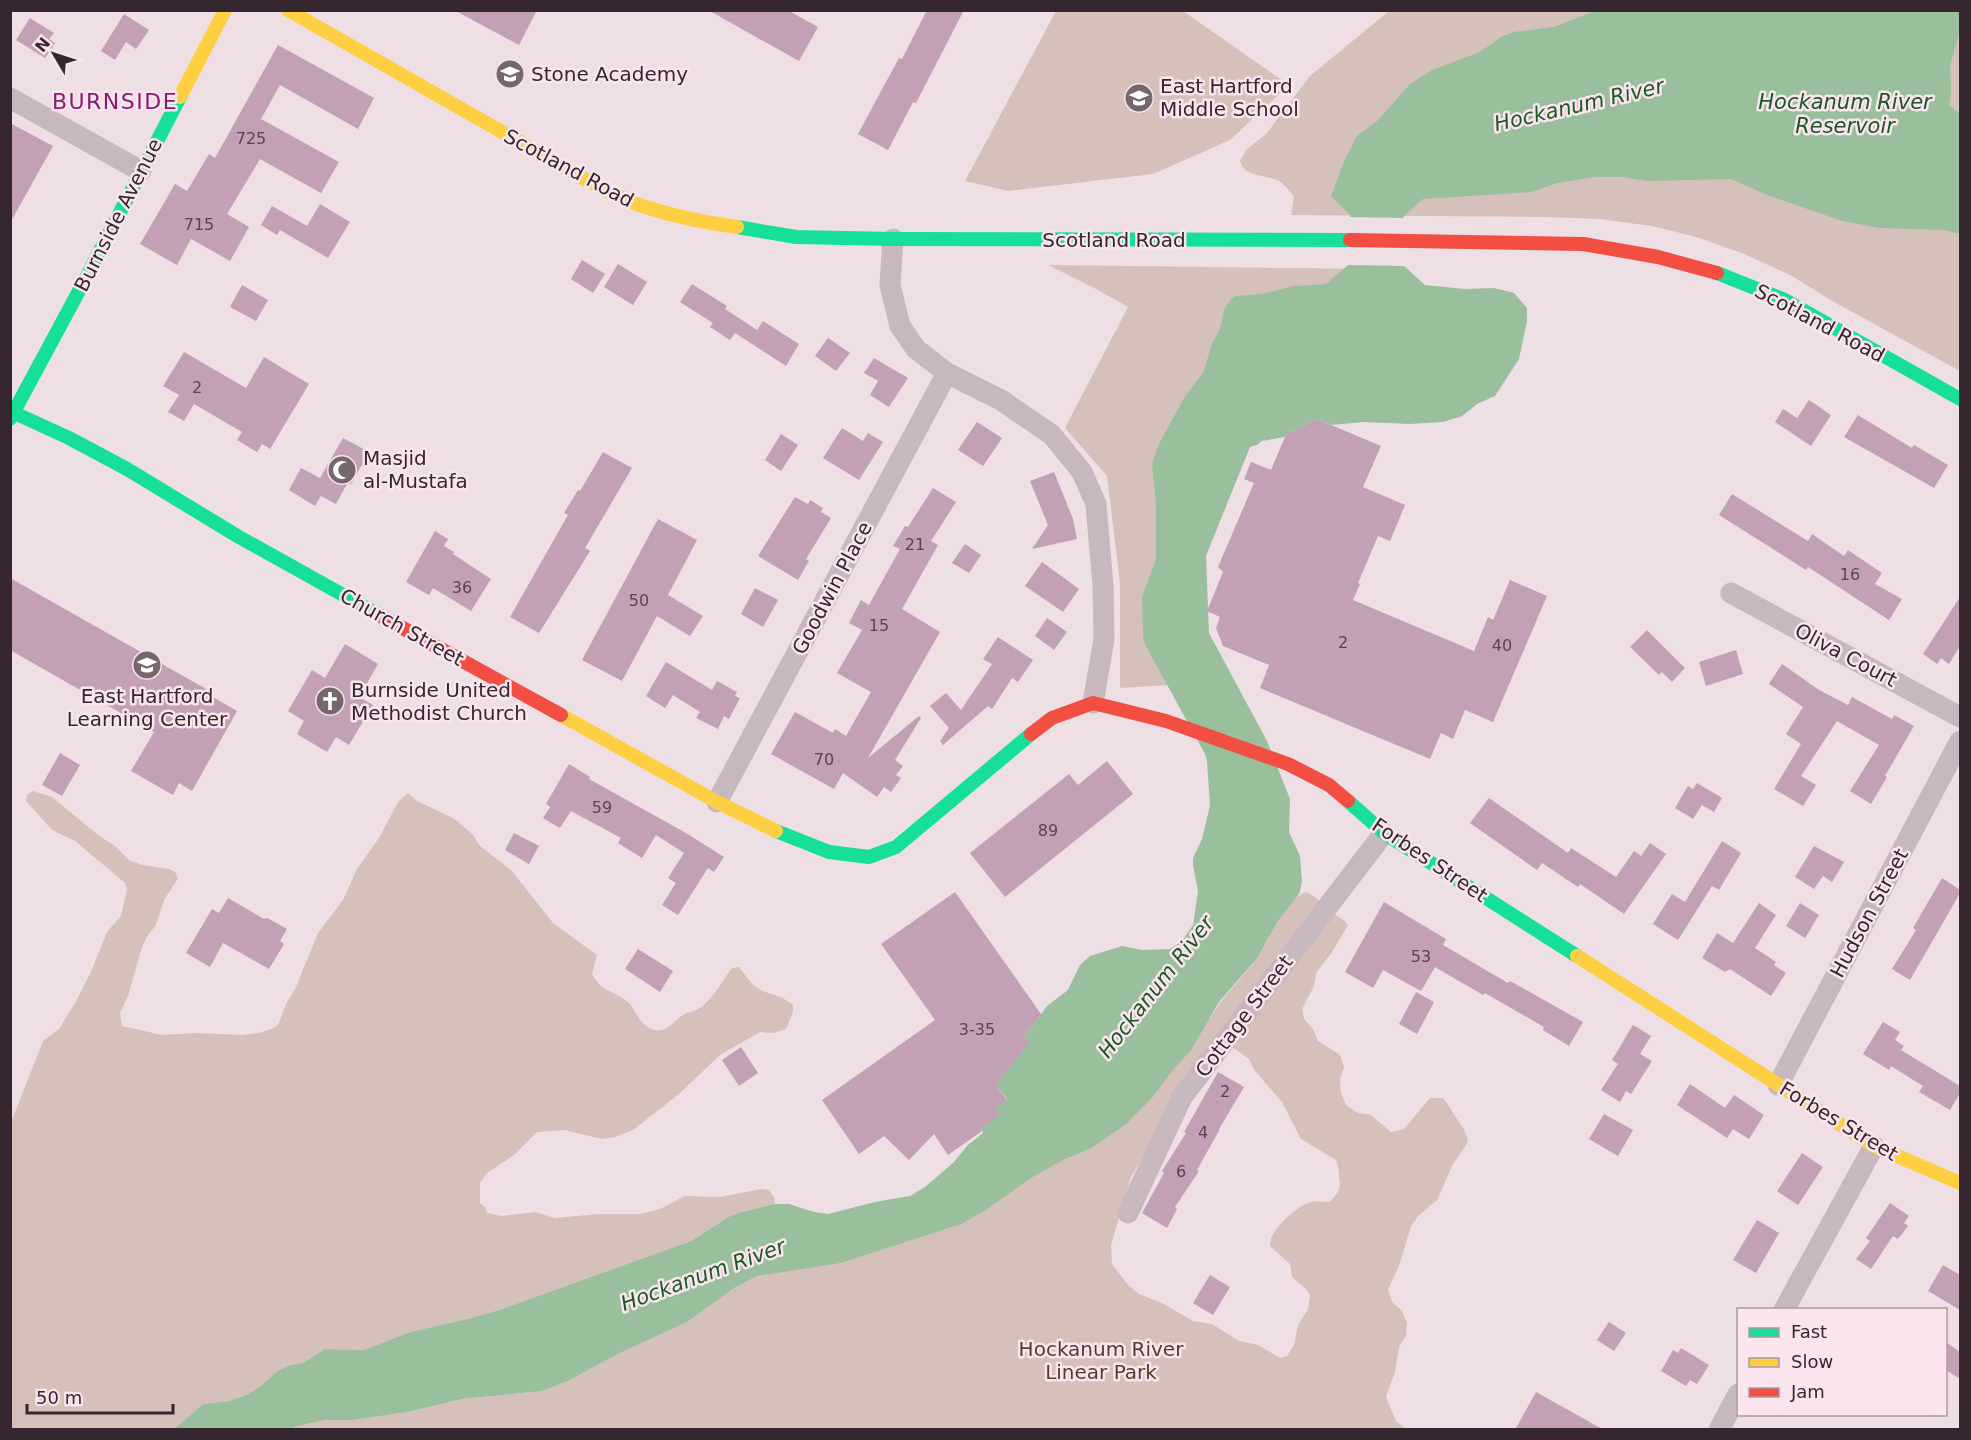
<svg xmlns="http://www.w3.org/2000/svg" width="1971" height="1440" viewBox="0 0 1971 1440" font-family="'DejaVu Sans',sans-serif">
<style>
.green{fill:#d5c1ba;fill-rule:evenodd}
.water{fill:#9abf9c}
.pier{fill:#eddfe4}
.building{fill:#c2a0b5}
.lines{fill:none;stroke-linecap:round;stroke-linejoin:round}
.street{stroke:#c5b8be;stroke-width:21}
.fast{stroke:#16e098;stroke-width:14}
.slow{stroke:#ffcf43;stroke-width:14}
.jam{stroke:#f24e42;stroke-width:14}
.labels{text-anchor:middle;stroke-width:5;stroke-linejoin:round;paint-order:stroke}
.number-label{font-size:16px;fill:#594451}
.poi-label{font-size:20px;fill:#362630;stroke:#fae5ee;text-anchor:start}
.street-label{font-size:20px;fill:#362630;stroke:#fae5ee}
.park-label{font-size:20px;fill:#563c29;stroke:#fae5ee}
.water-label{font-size:21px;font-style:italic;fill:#1a5a22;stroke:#fae5ee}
.quarter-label{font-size:22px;letter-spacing:1.5px;fill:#8a1b68;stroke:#fae5ee}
</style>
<rect width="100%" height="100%" fill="#eddfe4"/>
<g class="green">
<polygon points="1056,11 1183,11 1289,85 1230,140 1153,174 1008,191 965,181"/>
<path d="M1389 11H1960V371L1834 302 1790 275 1742 253 1693 236 1651 226 1600 219 1547 217 1291 215 1294 196C1289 191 1284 184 1279 181 1266 174 1245 178 1240 161L1246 150 1267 133 1310 76Z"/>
<polygon points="1048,265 1375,269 1202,452 1203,683 1120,688 1120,583 1107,476 1065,428 1128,307 1096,289"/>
<path d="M33 791 52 797 98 835 115 846 129 860 142 865 169 869 175 872 178 878 164 900 156 925 148 935 142 947 128 996 120 1013 122 1026 162 1035 198 1033 240 1035 260 1033 274 1028 279 1023 286 1004 296 987 318 933 343 900 357 869 379 838 398 802 408 793 417 801 453 818 463 826 473 835 480 846 511 870 553 923 597 955 592 974C603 994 614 990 628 1002 637 1011 638 1024 652 1029 666 1035 673 1021 683 1015 687 1012 692 1012 696 1010 711 1003 722 981 732 968L739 967C746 976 752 986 763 991 777 997 779 994 793 1005V1012L786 1029 773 1033 760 1032 720 1055 679 1094 633 1130 615 1137 602 1139 564 1130 537 1132 514 1155 487 1173 480 1183V1203L485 1207 487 1213 501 1216 535 1212 555 1218 598 1214H640L660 1209 685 1196 720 1197 762 1189 769 1190 775 1198 774 1204 742 1212 730 1216 691 1241 499 1310 467 1319 410 1332 364 1350 325 1349 303 1363 290 1365 279 1371 258 1388 246 1395 229 1401 203 1404 179 1425 170 1429H11L10 1125 43 1041 59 1029 75 1003 91 972 107 932 121 916 127 889 125 883 75 841 52 830 26 801 27 795Z"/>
<path d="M1307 892C1316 897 1320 902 1327 909 1334 915 1342 917 1348 925L1332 952 1316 973 1314 986 1302 1009 1304 1019 1313 1029 1318 1041 1340 1055 1344 1067 1340 1080 1341 1093 1346 1105 1358 1113 1371 1115 1391 1132 1404 1129 1430 1098H1443C1449 1105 1452 1112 1457 1119 1463 1128 1466 1131 1468 1142L1453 1164 1437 1200 1418 1216 1411 1226 1399 1266 1388 1289 1392 1302 1402 1311 1407 1323 1406 1336 1399 1347 1395 1372 1386 1397 1396 1421 1406 1429 291 1430 298 1426 325 1420H353L408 1412 462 1399 542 1391 568 1381 616 1355 689 1321 734 1288 759 1276 775 1273 855 1235 1210 1018C1223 995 1242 979 1257 958 1271 940 1283 898 1307 892ZM1228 1044 1249 1059 1255 1071 1282 1102 1301 1139 1336 1160 1338 1166 1340 1185 1338 1192 1330 1202C1324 1202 1317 1201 1311 1202 1296 1206 1269 1231 1270 1246L1290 1264 1292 1277 1307 1290 1310 1296 1308 1309 1298 1325 1294 1345 1287 1356 1280 1358 1258 1345 1239 1341 1212 1324 1193 1321 1164 1304 1139 1294 1128 1285 1112 1264 1111 1245 1131 1177 1173 1106Z"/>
</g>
<polygon class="water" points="1595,11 1960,11 1960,31 1950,65 1951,91 1949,105 1960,114 1960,234 1944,230 1881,228 1842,221 1767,195 1731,179 1648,181 1622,177 1596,177 1557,183 1532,192 1423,199 1403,217 1403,265 1425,285 1465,289 1494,288 1514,293 1527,308 1527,321 1519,359 1495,396 1477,404 1462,416 1443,422 1410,424 1364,422 1332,425 1317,419 1292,432 1288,430 1285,437 1262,441 1257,445 1250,447 1206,556 1209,633 1267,741 1290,799 1289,832 1300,856 1302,882 1299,894 1278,921 1258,957 1219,1002 1191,1050 1173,1070 1152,1098 1125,1125 1091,1148 1061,1161 1031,1178 986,1210 961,1224 841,1263 758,1276 734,1288 689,1321 616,1355 568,1381 542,1391 462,1399 408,1412 353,1420 325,1420 298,1426 291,1429 170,1430 179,1425 203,1404 229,1401 246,1395 258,1388 278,1371 290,1365 303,1363 325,1349 364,1350 410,1332 467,1319 499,1310 691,1241 730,1216 742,1212 774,1204 789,1204 814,1212 828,1214 875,1202 910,1196 925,1187 954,1162 968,1145 983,1133 981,1128 998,1115 995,1109 1007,1099 996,1085 1029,1041 1024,1037 1047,1006 1068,990 1080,965 1090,956 1122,946 1142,950 1170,949 1182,941 1193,925 1198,891 1193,865 1193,858 1202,839 1210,806 1207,761 1205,754 1148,650 1143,638 1142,597 1156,559 1156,505 1152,464 1159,444 1184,398 1204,371 1211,346 1220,329 1224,310 1231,299 1236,296 1262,294 1294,286 1326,284 1353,261 1350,215 1331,196 1345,159 1357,136 1377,121 1410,84 1432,70 1480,52 1501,37 1513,32 1553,27"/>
<polygon class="pier" points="1348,217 1405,218 1405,266 1347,265 1350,260"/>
<g class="building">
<polygon points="454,10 537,10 519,45"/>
<polygon points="708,10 784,10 791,12 818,27 799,61"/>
<polygon points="927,10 964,10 916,103 913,102 888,150 858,134 899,58 902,59"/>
<polygon points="124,14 149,30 136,49 126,42 115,60 101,51"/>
<polygon points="30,18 54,33 49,39 55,43 45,58 16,40"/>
<polygon points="278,45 374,98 358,129 280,85 261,119 339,162 321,193 260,159 227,214 249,227 230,261 191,239 177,265 140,244 175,184 187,191 209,154 215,158"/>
<polygon points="10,123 53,146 10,223"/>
<polygon points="320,204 350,222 328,258 280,230 277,235 261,225 272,206 307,226"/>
<polygon points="582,260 605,274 593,293 571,279"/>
<polygon points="618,264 647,282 633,305 604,287"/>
<polygon points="692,284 727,306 725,309 757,330 763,321 799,344 786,366 735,333 730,340 710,327 713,323 680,302"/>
<polygon points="242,285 268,300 256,321 230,307"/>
<polygon points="828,338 850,353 836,371 815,356"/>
<polygon points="184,352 246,388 264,357 309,384 270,449 262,444 257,452 237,440 242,432 194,404 184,421 168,412 179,395 163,386"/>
<polygon points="874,358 908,378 889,407 870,395 878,381 864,373"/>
<polygon points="1809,400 1831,415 1811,446 1775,422 1783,409 1797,418"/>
<polygon points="1858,415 1912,448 1914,445 1948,465 1934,488 1844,437"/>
<polygon points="1317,419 1381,446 1363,487 1405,505 1390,541 1378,536 1358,583 1360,584 1353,600 1474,651 1488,617 1493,620 1510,580 1547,596 1493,722 1465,710 1453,739 1441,733 1430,759 1260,688 1269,665 1223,646 1216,628 1220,617 1207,611 1223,572 1218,567 1254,483 1244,479 1251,462 1271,470 1288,430 1292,432"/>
<polygon points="977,422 1002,438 983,466 958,450"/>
<polygon points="842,428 863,441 868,433 883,442 859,480 823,458"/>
<polygon points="781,434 798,445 781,471 765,460"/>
<polygon points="343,438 369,452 351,484 348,482 336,504 321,496 315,506 289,490 301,468 320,478"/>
<polygon points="603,452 632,468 585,548 590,551 539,633 510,617 568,515 564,513 578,490 580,491"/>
<polygon points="1054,472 1073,519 1077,539 1032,549 1048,525 1030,481"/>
<polygon points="933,488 956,502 931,541 938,545 902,609 940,632 868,758 919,716 921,718 895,760 903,766 896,775 901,778 891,792 884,787 877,797 843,773 834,789 771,754 795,712 833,733 835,729 846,736 871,692 837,673 862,630 849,623 861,600 869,605 900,549 893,546 905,526 908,527"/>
<polygon points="1732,494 1808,541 1812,534 1844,556 1848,550 1882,573 1875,584 1902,599 1889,620 1808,567 1806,570 1719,515"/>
<polygon points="795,497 808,504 810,500 823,508 821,512 831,518 806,559 809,561 798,580 758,556"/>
<polygon points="658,519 697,540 668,595 703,616 690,636 657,616 622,681 582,660"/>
<polygon points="435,531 448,539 444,546 454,552 453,554 491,579 471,611 433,588 429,595 406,582"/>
<polygon points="965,544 981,555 969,573 952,563"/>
<polygon points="1042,562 1079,589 1063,612 1025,586"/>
<polygon points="10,578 208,690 206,693 237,711 192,791 179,783 173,795 131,771 154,732 10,650"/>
<polygon points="755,588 778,600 763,627 741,614"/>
<polygon points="1960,597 1960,646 1949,664 1941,658 1937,664 1923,654"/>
<polygon points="1047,618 1067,632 1054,650 1035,636"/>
<polygon points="1647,630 1685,668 1672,682 1662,672 1659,675 1630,647"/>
<polygon points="998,637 1033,660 1018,682 1012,678 992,709 988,706 943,745 940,741 949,728 930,706 946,693 961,710 992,664 983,659"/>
<polygon points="345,644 378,664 359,697 373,705 349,745 336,737 327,752 297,734 304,721 288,711 312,670 325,678"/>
<polygon points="1736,650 1743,674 1706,686 1699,662"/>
<polygon points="666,662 712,690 717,681 737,692 735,696 740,698 729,719 724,716 718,729 696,718 700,712 673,695 665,708 646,696"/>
<polygon points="1782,664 1819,690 1848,705 1852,697 1892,719 1894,715 1914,726 1885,776 1887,777 1871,804 1850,791 1879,745 1837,721 1801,776 1816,785 1803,806 1774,789 1801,744 1786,734 1803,707 1769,684"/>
<polygon points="60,753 80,765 62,796 42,785"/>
<polygon points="1107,761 1133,794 1005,897 970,853 1069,774 1078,785"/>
<polygon points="569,764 590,777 589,779 686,833 724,857 714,872 708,868 678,915 662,905 676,883 668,878 684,853 656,835 642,858 618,843 621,838 571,811 560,828 543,818 550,807 546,804"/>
<polygon points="1697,783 1722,798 1714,812 1702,805 1693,819 1675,808 1688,786 1693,789"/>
<polygon points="1489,798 1568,853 1571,848 1616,877 1634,851 1641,856 1650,843 1666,854 1624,914 1580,884 1578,887 1542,863 1537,870 1470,823"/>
<polygon points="514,833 539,846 529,864 505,850"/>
<polygon points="1722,841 1741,853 1719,890 1712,886 1678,940 1653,924 1672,894 1685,902"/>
<polygon points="1814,846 1844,862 1832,882 1823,876 1814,889 1795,877"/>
<polygon points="1942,878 1960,890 1960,893 1910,980 1892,969 1916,930 1913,928"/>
<polygon points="955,892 1041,1014 1024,1037 1030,1041 996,1085 1007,1100 995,1109 999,1115 981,1128 982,1131 948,1155 934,1134 909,1160 884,1136 859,1154 822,1100 935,1020 881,944"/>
<polygon points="228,898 264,919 267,918 287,929 280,941 284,944 269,969 223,943 210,967 186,953 212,909 219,913"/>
<polygon points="1384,902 1446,939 1443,945 1508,983 1510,981 1583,1022 1569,1046 1543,1030 1544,1027 1485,993 1483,995 1435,967 1421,991 1383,970 1373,988 1345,972"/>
<polygon points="1759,903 1776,915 1755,948 1776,962 1774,965 1786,973 1771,996 1730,969 1725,972 1702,958 1717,933 1733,943"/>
<polygon points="1800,903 1819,915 1805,938 1786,926"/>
<polygon points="638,949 673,971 660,992 625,969"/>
<polygon points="1416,992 1434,1002 1417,1034 1399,1024"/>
<polygon points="1883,1022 1900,1032 1895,1040 1904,1046 1901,1050 1960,1086 1960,1093 1950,1110 1919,1092 1923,1086 1891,1066 1889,1070 1863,1054"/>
<polygon points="1633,1025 1651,1036 1640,1054 1652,1061 1631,1094 1626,1091 1620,1102 1601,1090 1618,1064 1612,1060"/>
<polygon points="741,1047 758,1073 739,1086 722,1060"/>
<polygon points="1218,1072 1244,1087 1219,1129 1220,1129 1197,1170 1199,1171 1175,1207 1177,1209 1167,1228 1142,1213 1164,1173 1162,1171 1186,1133 1184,1132"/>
<polygon points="1690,1084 1725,1108 1734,1095 1764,1115 1749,1139 1733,1129 1727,1138 1677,1105"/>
<polygon points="1604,1114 1633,1130 1618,1156 1589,1139"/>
<polygon points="1802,1153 1823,1167 1798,1205 1777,1191"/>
<polygon points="1890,1203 1909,1216 1904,1223 1908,1226 1898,1239 1893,1236 1871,1269 1856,1259 1870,1241 1866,1238"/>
<polygon points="1757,1220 1779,1233 1756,1273 1733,1260"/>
<polygon points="1943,1265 1960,1275 1960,1310 1928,1291"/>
<polygon points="1210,1275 1230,1287 1213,1315 1193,1303"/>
<polygon points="1609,1322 1626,1333 1614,1351 1597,1340"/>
<polygon points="1946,1342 1960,1352 1960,1379 1946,1370"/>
<polygon points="1681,1348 1709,1365 1697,1384 1690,1380 1686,1386 1661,1371 1673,1350 1678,1353"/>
<polygon points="1536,1392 1604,1430 1515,1430"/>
</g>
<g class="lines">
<g class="street">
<polyline points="10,98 141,171"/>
<polyline points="893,239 890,285 900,326 916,349 947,373 1001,400 1052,435 1082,472 1096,504 1103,586 1104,639 1093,703"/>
<polyline points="1731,593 1960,717"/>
<polyline points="717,802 947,373"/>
<polyline points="1778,1085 1960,741"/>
<polyline points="1128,1213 1182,1097 1384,833"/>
<polyline points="1784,1310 1874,1146"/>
<polyline points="1719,1430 1738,1394"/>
</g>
<g class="fast">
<polyline points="737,227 796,237 893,239 1350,240"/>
<polyline points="1717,273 1785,300 1960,399"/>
<polyline points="10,411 69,438 127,469 239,537 379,615"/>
<polyline points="10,419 87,276 180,97"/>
<polyline points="1348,801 1384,833 1577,956"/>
<polyline points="776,831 829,852 869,857 896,847 1031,734"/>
</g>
<g class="slow">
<path d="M288 10 588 181C608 191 627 202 649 208 677 217 707 223 737 227"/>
<polyline points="180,97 225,10"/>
<polyline points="561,715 717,802 776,831"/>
<polyline points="1577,956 1874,1146 1960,1183"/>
</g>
<g class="jam">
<polyline points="1350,240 1583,244 1658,257 1717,273"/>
<polyline points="379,615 561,715"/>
<polyline points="1031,734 1052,718 1093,703 1166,721 1288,764 1329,785 1348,801"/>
</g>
</g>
<defs>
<g id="university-disc" transform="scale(1.5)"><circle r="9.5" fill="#76676f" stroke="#fae5ee"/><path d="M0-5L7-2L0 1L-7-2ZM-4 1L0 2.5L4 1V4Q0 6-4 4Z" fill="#fff"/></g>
<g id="school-disc" transform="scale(1.5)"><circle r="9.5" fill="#76676f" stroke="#fae5ee"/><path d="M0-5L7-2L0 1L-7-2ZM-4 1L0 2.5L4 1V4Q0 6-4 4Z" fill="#fff"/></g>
<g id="mosque-disc" transform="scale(1.5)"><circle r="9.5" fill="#76676f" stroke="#fae5ee"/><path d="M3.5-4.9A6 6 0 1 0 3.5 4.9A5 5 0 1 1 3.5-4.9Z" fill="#fff"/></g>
<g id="church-disc" transform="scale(1.5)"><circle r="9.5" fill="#76676f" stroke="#fae5ee"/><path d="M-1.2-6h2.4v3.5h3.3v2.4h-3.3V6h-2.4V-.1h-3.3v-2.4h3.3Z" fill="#fff"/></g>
</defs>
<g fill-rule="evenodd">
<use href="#university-disc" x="510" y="74"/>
<use href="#school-disc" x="1139" y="98"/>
<use href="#mosque-disc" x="342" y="470"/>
<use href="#school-disc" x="147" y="665"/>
<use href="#church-disc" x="330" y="701"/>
</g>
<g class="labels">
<g class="number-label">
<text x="251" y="144">725</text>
<text x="199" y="230">715</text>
<text x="197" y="393">2</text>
<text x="915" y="550">21</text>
<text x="1850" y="580">16</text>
<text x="462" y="593">36</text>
<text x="639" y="606">50</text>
<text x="879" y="631">15</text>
<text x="1343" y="648">2</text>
<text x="1502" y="651">40</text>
<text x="824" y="765">70</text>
<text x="602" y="813">59</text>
<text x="1048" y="836">89</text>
<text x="1421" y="962">53</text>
<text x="977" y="1035">3-35</text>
<text x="1225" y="1097">2</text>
<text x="1203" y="1138">4</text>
<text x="1181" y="1177">6</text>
</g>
<g class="poi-label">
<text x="531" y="81">Stone Academy</text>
<text x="1160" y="93">East Hartford<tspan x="1160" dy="23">Middle School</tspan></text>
<text x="363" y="465">Masjid<tspan x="363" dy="23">al-Mustafa</tspan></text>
<text x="351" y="697">Burnside United<tspan x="351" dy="23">Methodist Church</tspan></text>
<text x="147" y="703" text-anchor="middle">East Hartford<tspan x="147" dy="23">Learning Center</tspan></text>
</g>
<g class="street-label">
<text transform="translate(569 168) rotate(28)" y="7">Scotland Road</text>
<text transform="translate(118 215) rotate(-63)" y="7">Burnside Avenue</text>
<text x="1114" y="247">Scotland Road</text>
<text transform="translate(1820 323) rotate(28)" y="7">Scotland Road</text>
<text transform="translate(832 588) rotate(-62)" y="7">Goodwin Place</text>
<text transform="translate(402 627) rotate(29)" y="7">Church Street</text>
<text transform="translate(1846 655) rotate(28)" y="7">Oliva Court</text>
<text transform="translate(1430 860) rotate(34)" y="7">Forbes Street</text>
<text transform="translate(1869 913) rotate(-62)" y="7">Hudson Street</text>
<text transform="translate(1244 1016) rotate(-53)" y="7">Cottage Street</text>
<text transform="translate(1839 1121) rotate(31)" y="7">Forbes Street</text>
</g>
<g class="park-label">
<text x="1101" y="1356">Hockanum River<tspan x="1101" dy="23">Linear Park</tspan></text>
</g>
<g class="water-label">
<text x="1845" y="109">Hockanum River<tspan x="1845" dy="24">Reservoir</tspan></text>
<text transform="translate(1579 105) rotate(-13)" y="7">Hockanum River</text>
<text transform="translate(1156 987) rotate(-52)" y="7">Hockanum River</text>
<text transform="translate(703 1275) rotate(-20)" y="7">Hockanum River</text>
</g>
<g class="quarter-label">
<text x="115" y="109">BURNSIDE</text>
</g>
</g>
<rect width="1971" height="1440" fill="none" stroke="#362630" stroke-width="24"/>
<rect x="1737" y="1308" width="210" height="108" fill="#fae5ee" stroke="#ac99a2" stroke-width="1.5"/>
<rect x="1749" y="1328" width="30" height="9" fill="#16e098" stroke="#ac99a2" stroke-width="1.5"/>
<text x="1791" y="1338" font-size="18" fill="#362630">Fast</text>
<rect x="1749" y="1358" width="30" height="9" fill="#ffcf43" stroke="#ac99a2" stroke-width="1.5"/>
<text x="1791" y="1368" font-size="18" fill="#362630">Slow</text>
<rect x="1749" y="1388" width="30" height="9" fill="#f24e42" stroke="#ac99a2" stroke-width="1.5"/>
<text x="1791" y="1398" font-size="18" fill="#362630">Jam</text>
<g transform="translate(54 54) rotate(309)" stroke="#fae5ee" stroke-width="4.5" paint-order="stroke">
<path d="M0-4.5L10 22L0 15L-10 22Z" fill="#362630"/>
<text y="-9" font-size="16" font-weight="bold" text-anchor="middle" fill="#362630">N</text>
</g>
<path d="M27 1404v9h146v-9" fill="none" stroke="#362630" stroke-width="3"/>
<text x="36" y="1404" font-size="18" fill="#362630" stroke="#fae5ee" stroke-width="4.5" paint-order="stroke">50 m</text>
</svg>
